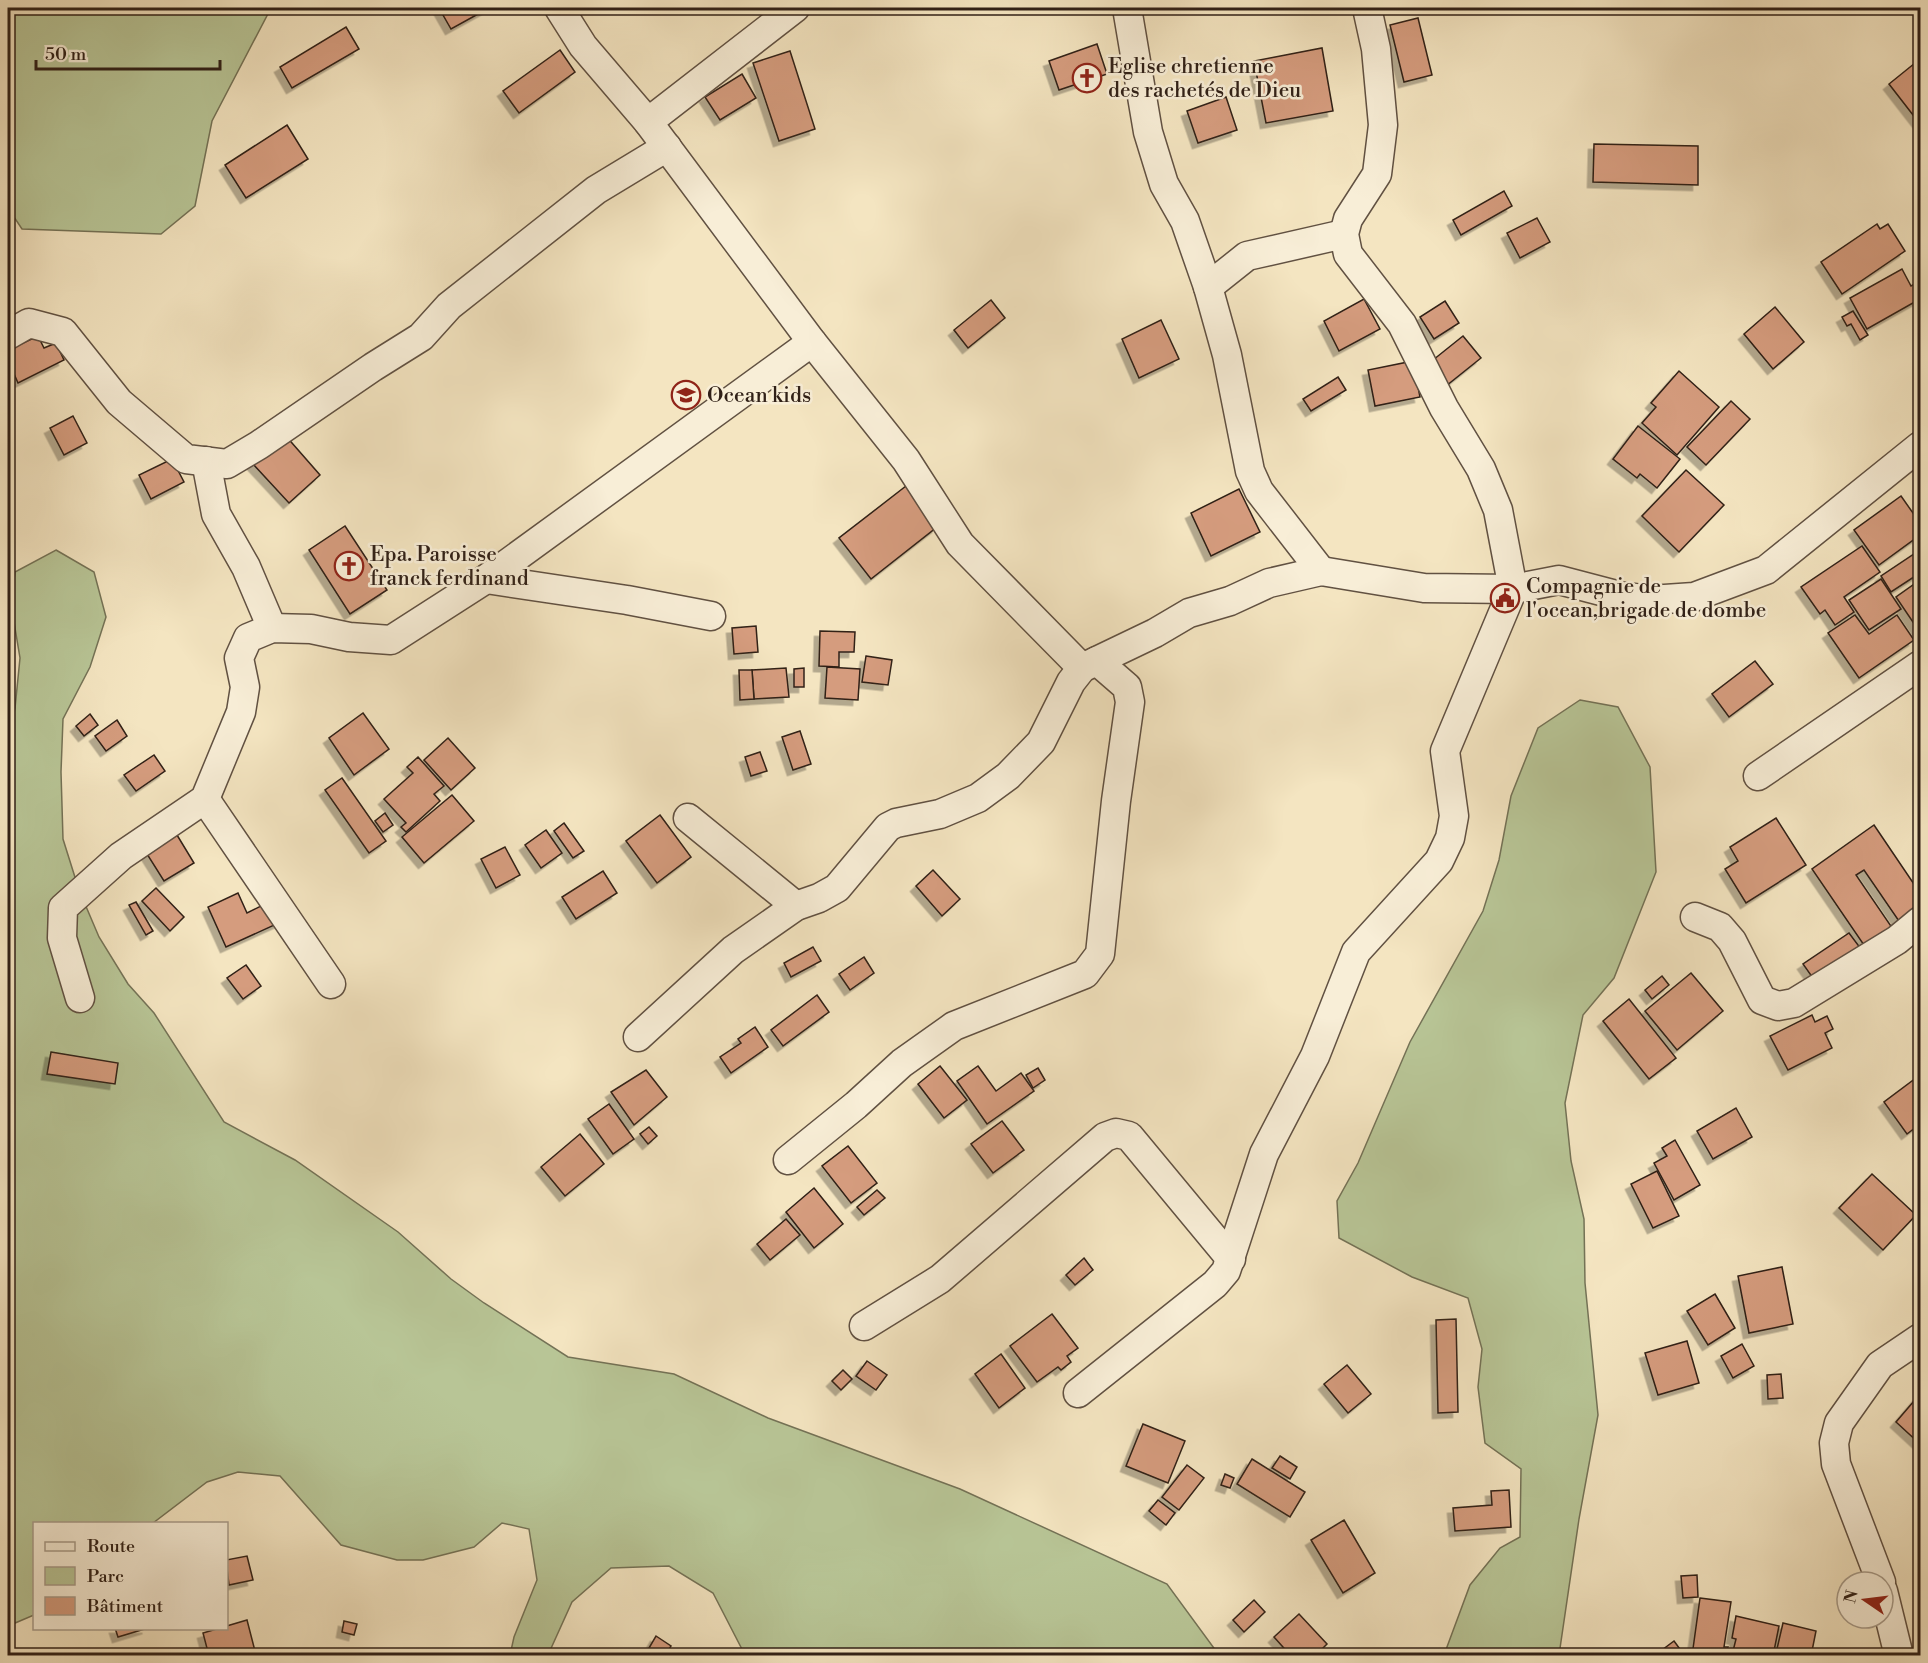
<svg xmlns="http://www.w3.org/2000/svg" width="1928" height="1663" viewBox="0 0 1928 1663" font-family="'Libre Bodoni',serif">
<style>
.green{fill:#b8c596;stroke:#747256;stroke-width:1.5}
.building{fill:#d59c7e;stroke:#302017;stroke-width:1.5;filter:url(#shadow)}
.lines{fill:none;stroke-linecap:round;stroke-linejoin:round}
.minor-casing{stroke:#615142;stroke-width:31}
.minor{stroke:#f8eed7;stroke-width:28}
.labels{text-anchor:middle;stroke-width:5;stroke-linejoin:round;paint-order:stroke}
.poi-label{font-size:21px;fill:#302017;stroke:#f8eed7;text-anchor:start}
</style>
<defs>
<filter id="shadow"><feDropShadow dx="-5.5" dy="5.5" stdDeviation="0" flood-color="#0004"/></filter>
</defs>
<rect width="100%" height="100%" fill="#f4e5c1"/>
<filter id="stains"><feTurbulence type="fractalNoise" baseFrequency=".00333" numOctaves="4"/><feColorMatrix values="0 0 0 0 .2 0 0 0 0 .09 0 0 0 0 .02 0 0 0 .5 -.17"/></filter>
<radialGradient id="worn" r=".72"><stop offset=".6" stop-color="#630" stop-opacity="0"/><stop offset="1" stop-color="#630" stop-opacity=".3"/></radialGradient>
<g class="green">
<polygon points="8,8 271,8 212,121 195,206 161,234 22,229 8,208"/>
<polygon points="56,550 94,572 106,617 90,667 63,719 61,772 63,839 79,890 99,937 128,984 154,1013 224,1122 295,1160 398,1232 451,1279 484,1303 568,1357 674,1374 768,1418 960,1489 1167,1584 1219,1655 745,1655 713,1593 669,1566 611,1568 572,1602 548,1655 510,1655 514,1637 537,1580 529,1529 502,1523 474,1547 423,1560 397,1560 341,1545 280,1476 238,1472 207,1482 153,1523 34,1524 34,1615 8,1626 8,737 15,708 20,658 11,604 15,572"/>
<polygon points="1580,700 1618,707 1650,767 1656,872 1614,978 1583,1015 1565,1103 1571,1161 1584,1219 1585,1283 1598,1415 1579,1519 1559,1655 1444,1655 1470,1585 1500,1548 1520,1537 1521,1469 1485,1443 1478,1387 1482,1349 1468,1298 1412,1277 1339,1238 1337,1201 1358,1163 1410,1042 1483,911 1499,860 1511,796 1538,728"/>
</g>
<g class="building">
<polygon points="439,8 489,8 451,29"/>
<polygon points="1418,18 1432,75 1404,82 1390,25"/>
<polygon points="346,27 359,49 292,88 280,67"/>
<polygon points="1097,44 1107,74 1059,90 1049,61"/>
<polygon points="1322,48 1333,111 1266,123 1254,61"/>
<polygon points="560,50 575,72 519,113 503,91"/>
<polygon points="790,51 815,129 779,141 753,63"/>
<polygon points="1920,59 1920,124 1889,84"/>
<polygon points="742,74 756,98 720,120 705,97"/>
<polygon points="1226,97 1237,130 1198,143 1187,111"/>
<polygon points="287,125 308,159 246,198 225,165"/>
<polygon points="1594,144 1698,146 1698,185 1593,182"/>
<polygon points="1504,191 1512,206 1461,235 1453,220"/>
<polygon points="1537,218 1550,242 1520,258 1507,233"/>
<polygon points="1877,224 1880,229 1888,224 1905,251 1842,294 1821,262"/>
<polygon points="1902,269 1911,286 1920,281 1920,299 1867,329 1850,298"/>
<polygon points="1364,299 1380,329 1339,351 1324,321"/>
<polygon points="991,300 1005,318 968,348 954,330"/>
<polygon points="1445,301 1459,323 1434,339 1420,317"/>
<polygon points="1775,307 1804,342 1773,369 1744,334"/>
<polygon points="1853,311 1868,335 1860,340 1851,324 1847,326 1842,317"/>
<polygon points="1161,320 1179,359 1139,378 1122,339"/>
<polygon points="38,336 44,348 56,343 64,360 18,383 8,360 8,350"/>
<polygon points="1463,336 1481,358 1446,386 1428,364"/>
<polygon points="1413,361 1420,397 1375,406 1368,370"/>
<polygon points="1679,371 1719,407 1677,455 1642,423 1656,407 1651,403"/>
<polygon points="1338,377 1346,390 1311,411 1303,399"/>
<polygon points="1731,401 1750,419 1706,465 1687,447"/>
<polygon points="73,416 87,443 64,455 50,428"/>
<polygon points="1638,426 1680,459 1657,488 1640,474 1637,478 1613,459"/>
<polygon points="285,435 320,475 289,503 253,464"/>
<polygon points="172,459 184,482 151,499 139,475"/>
<polygon points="1686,470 1724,505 1679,552 1642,516"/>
<polygon points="906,486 937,527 871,579 839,538"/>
<polygon points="1239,489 1260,532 1211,556 1191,513"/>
<polygon points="1901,496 1920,523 1920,535 1879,565 1854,530"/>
<polygon points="345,526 387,590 350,614 309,550"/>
<polygon points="1862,546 1880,572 1844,597 1854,612 1835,625 1825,610 1820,614 1801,587"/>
<polygon points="1920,550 1920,573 1891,592 1881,576"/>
<polygon points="1881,579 1901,609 1869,630 1849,600"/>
<polygon points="1920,580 1920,630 1919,631 1896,597"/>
<polygon points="1855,615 1869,634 1897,615 1914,640 1859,678 1828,633"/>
<polygon points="756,626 758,652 734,654 732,628"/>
<polygon points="820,631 855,632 854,652 839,652 839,667 819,666"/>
<polygon points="866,656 892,660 888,685 862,682"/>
<polygon points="1755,661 1773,684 1729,717 1712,694"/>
<polygon points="827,667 860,669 858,700 825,698"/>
<polygon points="786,668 789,697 754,699 752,670"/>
<polygon points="804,668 804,687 794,687 794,669"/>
<polygon points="739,670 752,670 754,699 740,700"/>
<polygon points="363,713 389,749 354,775 329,738"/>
<polygon points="90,714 98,725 84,736 76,726"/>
<polygon points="117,720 127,736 106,751 95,736"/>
<polygon points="800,731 811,764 793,770 782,737"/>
<polygon points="448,738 475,768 451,790 424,760"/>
<polygon points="760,752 767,771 751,776 745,757"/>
<polygon points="154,755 165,771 136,791 124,775"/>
<polygon points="418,757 444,786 434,794 440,801 406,832 401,827 406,823 384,799 413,773 407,767"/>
<polygon points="342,778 386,841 369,853 325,790"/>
<polygon points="452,795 474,821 424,863 402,837"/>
<polygon points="385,813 393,825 383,832 375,821"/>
<polygon points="660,815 691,857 657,883 626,841"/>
<polygon points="1776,818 1806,865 1746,903 1725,869 1738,861 1730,847"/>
<polygon points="564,823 584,851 573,858 554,831"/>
<polygon points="1874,825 1920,893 1920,915 1903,927 1864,870 1856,875 1895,932 1868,951 1812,869"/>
<polygon points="546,830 562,853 541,868 525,845"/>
<polygon points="177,835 194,863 164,881 147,854"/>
<polygon points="505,847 520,875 496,888 481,859"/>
<polygon points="933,870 960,899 942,916 916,886"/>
<polygon points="603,871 617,893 576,919 562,897"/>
<polygon points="156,888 184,917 170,931 142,901"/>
<polygon points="238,893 247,913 271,901 281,922 226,947 208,907"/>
<polygon points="136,902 153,931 146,935 129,905"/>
<polygon points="1849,933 1861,949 1815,981 1803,964"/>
<polygon points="813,947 821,961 791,977 784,963"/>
<polygon points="864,957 874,973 850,990 839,974"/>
<polygon points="246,965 261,986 243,999 227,978"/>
<polygon points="1691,973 1723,1011 1677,1050 1645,1011"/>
<polygon points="1662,976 1669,985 1652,999 1645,990"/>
<polygon points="817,995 829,1012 783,1046 771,1030"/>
<polygon points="1629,999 1676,1058 1649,1079 1603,1021"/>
<polygon points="1812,1015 1815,1022 1827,1016 1833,1029 1825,1033 1832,1048 1788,1070 1770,1036"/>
<polygon points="755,1027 768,1047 731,1073 720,1057 741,1043 738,1039"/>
<polygon points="51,1052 118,1063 115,1084 47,1074"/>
<polygon points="940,1066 967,1100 944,1118 918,1084"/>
<polygon points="978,1066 996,1091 1021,1073 1034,1091 987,1124 957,1081"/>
<polygon points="1038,1068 1045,1080 1033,1088 1026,1075"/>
<polygon points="646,1070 667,1097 634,1125 611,1092"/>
<polygon points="1920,1075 1920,1124 1907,1134 1884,1102"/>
<polygon points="609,1104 634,1139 613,1154 588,1119"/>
<polygon points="1736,1108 1752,1137 1713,1159 1697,1131"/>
<polygon points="1002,1121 1024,1150 993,1173 971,1144"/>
<polygon points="649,1127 657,1136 648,1144 640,1134"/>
<polygon points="580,1134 604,1164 565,1196 541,1167"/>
<polygon points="1675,1140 1700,1185 1674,1200 1654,1163 1667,1156 1662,1148"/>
<polygon points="848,1146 877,1183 851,1203 822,1166"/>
<polygon points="1657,1171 1679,1216 1653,1228 1631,1184"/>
<polygon points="1872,1174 1916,1215 1883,1250 1839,1208"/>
<polygon points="814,1188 843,1224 814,1248 786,1212"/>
<polygon points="877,1190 885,1198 864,1215 857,1207"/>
<polygon points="786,1219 800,1235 770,1260 757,1244"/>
<polygon points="1084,1258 1093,1270 1075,1285 1066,1275"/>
<polygon points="1782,1267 1793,1324 1749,1333 1738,1276"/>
<polygon points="1715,1294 1735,1328 1708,1345 1687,1311"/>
<polygon points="1052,1314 1078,1348 1067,1356 1071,1362 1061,1370 1058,1367 1037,1382 1010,1346"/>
<polygon points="1456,1319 1458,1412 1438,1413 1436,1320"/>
<polygon points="1687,1341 1699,1383 1658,1395 1645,1353"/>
<polygon points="1742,1344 1754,1366 1733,1378 1721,1356"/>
<polygon points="1001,1354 1025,1388 999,1408 975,1374"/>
<polygon points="867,1361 887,1375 876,1390 856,1376"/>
<polygon points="1347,1365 1371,1394 1348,1413 1324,1384"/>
<polygon points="843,1370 852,1379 841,1390 832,1381"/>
<polygon points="1781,1374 1783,1398 1768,1399 1767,1375"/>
<polygon points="1920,1394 1920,1444 1896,1422"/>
<polygon points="1143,1424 1185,1441 1168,1483 1126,1466"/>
<polygon points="1280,1456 1297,1467 1290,1479 1272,1468"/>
<polygon points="1252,1459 1305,1492 1290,1517 1237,1484"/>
<polygon points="1187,1465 1204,1478 1179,1510 1162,1497"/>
<polygon points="1225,1474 1234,1478 1230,1488 1221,1485"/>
<polygon points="1509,1490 1511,1527 1455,1531 1453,1508 1492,1505 1491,1491"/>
<polygon points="1158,1500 1175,1513 1166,1525 1149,1511"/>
<polygon points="1344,1520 1375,1573 1343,1593 1311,1540"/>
<polygon points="247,1556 253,1580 229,1585 226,1560"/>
<polygon points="1697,1575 1698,1597 1683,1598 1681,1576"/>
<polygon points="1700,1598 1731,1602 1724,1647 1728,1647 1726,1656 1692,1656"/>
<polygon points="1254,1600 1265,1612 1244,1632 1233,1620"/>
<polygon points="1299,1614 1327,1644 1315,1656 1291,1656 1274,1637"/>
<polygon points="1736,1616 1779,1626 1773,1656 1733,1651 1736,1639 1732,1638"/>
<polygon points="247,1620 255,1651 240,1656 209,1656 203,1633"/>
<polygon points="344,1621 357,1624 354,1635 342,1632"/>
<polygon points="1783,1623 1816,1631 1811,1656 1776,1653"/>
<polygon points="115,1628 148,1628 118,1637"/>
<polygon points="656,1636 671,1646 665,1656 649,1648"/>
<polygon points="1674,1641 1685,1656 1654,1656"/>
</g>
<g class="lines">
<g class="minor-casing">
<g id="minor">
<polyline points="559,8 583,46 648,122 812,342 906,460 960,544 1082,668"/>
<polyline points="1127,8 1148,132 1164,184 1185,221 1208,287 1227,355 1250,471 1259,491 1321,571"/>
<polyline points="648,122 795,8"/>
<polyline points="1208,287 1247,256 1344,234"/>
<polyline points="8,335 29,323 63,332 119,402 186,459 227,464 259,445 373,367 421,337 449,306 596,190 667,147"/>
<polyline points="206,461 216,514 246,567 272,628"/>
<polyline points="486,579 627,600 711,616"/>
<polyline points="1758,776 1920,665"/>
<polyline points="205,799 331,984"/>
<polyline points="688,818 796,906"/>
<polyline points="1695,917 1720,927 1732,941 1762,1000 1778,1006 1794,1003 1897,940 1920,921"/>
<polyline points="80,998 62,938 63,908 121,856 205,799 241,712 245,687 239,658 248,638 272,628 311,629 349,637 391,640 486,579 812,342"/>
<polyline points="638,1037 733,950 796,906 819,898 837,888 888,827 896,823 940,814 978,798 1008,776 1041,742 1071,682 1082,668 1155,633 1189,613 1230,601 1269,583 1321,571 1424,588 1513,589 1559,580 1620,596 1650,600 1694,597 1766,570 1920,446"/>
<polyline points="788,1160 856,1105 902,1063 954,1026 1085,974 1100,954 1116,801 1130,702 1127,687 1097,661"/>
<polyline points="864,1326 940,1279 1105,1137 1116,1133 1129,1136 1231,1259"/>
<polyline points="1078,1393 1215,1284 1226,1271 1264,1154 1315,1056 1356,952 1439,861 1450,838 1454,816 1445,751 1513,589 1498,510 1481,469 1444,408 1402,324 1348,254 1344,234 1348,219 1377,174 1383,125 1376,49 1367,8"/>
<polyline points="1881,1582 1836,1464 1834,1443 1839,1423 1880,1365 1920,1338"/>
<polyline points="1883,1591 1899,1656"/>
</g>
</g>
<use href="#minor" class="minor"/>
</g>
<defs>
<g id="church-ring" transform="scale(1.5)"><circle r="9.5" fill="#f8eed7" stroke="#8f2418" stroke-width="1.5"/><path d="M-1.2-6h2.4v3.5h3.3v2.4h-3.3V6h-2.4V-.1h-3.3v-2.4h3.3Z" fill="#8f2418"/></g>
<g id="school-ring" transform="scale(1.5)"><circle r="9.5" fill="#f8eed7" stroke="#8f2418" stroke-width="1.5"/><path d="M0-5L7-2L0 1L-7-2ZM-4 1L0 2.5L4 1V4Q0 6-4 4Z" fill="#8f2418"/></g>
<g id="civic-ring" transform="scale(1.5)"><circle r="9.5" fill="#f8eed7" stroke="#8f2418" stroke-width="1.5"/><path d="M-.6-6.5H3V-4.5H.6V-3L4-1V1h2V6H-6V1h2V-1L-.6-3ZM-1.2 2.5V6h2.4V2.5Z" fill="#8f2418"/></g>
</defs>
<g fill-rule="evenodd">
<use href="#church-ring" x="1087" y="78"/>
<use href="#school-ring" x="686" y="395"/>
<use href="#church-ring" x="349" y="566"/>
<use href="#civic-ring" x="1505" y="598"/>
</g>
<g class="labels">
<g class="poi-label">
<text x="1108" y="73">Eglise chretienne<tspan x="1108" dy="24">des rachetés de Dieu</tspan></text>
<text x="707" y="402">Ocean kids</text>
<text x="370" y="561">Epa. Paroisse<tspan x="370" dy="24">franck ferdinand</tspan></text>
<text x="1526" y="593">Compagnie de<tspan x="1526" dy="24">l'ocean,brigade de dombe</tspan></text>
</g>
</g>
<rect width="1928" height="1663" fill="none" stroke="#f4e5c1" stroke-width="30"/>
<rect x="9" y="9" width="1910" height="1645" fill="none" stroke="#302017" stroke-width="3"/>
<rect x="15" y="15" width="1898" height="1633" fill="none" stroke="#302017" stroke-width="1.5"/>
<rect x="33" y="1522" width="195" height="108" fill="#f8eed7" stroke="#a89c8a" stroke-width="1.5"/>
<rect x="45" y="1542" width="30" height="9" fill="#f8eed7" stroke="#a89c8a" stroke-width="1.5"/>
<text x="87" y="1552" font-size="18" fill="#302017">Route</text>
<rect x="45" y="1567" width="30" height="18" fill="#b8c596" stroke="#a89c8a" stroke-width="1.5"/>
<text x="87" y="1582" font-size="18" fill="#302017">Parc</text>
<rect x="45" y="1597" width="30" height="18" fill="#d59c7e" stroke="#a89c8a" stroke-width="1.5"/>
<text x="87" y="1612" font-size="18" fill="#302017">Bâtiment</text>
<g transform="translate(1865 1600) rotate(284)"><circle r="28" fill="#f8eed7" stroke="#a89c8a" stroke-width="1.5"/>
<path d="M0-4.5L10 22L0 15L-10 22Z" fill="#8f2418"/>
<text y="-9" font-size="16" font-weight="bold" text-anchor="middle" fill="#302017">N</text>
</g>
<path d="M36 60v9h184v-9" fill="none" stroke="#302017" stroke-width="3"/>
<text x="45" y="60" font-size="18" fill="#302017" stroke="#f8eed7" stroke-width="4.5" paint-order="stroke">50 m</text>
<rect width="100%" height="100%" filter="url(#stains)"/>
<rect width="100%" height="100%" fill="url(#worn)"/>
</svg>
